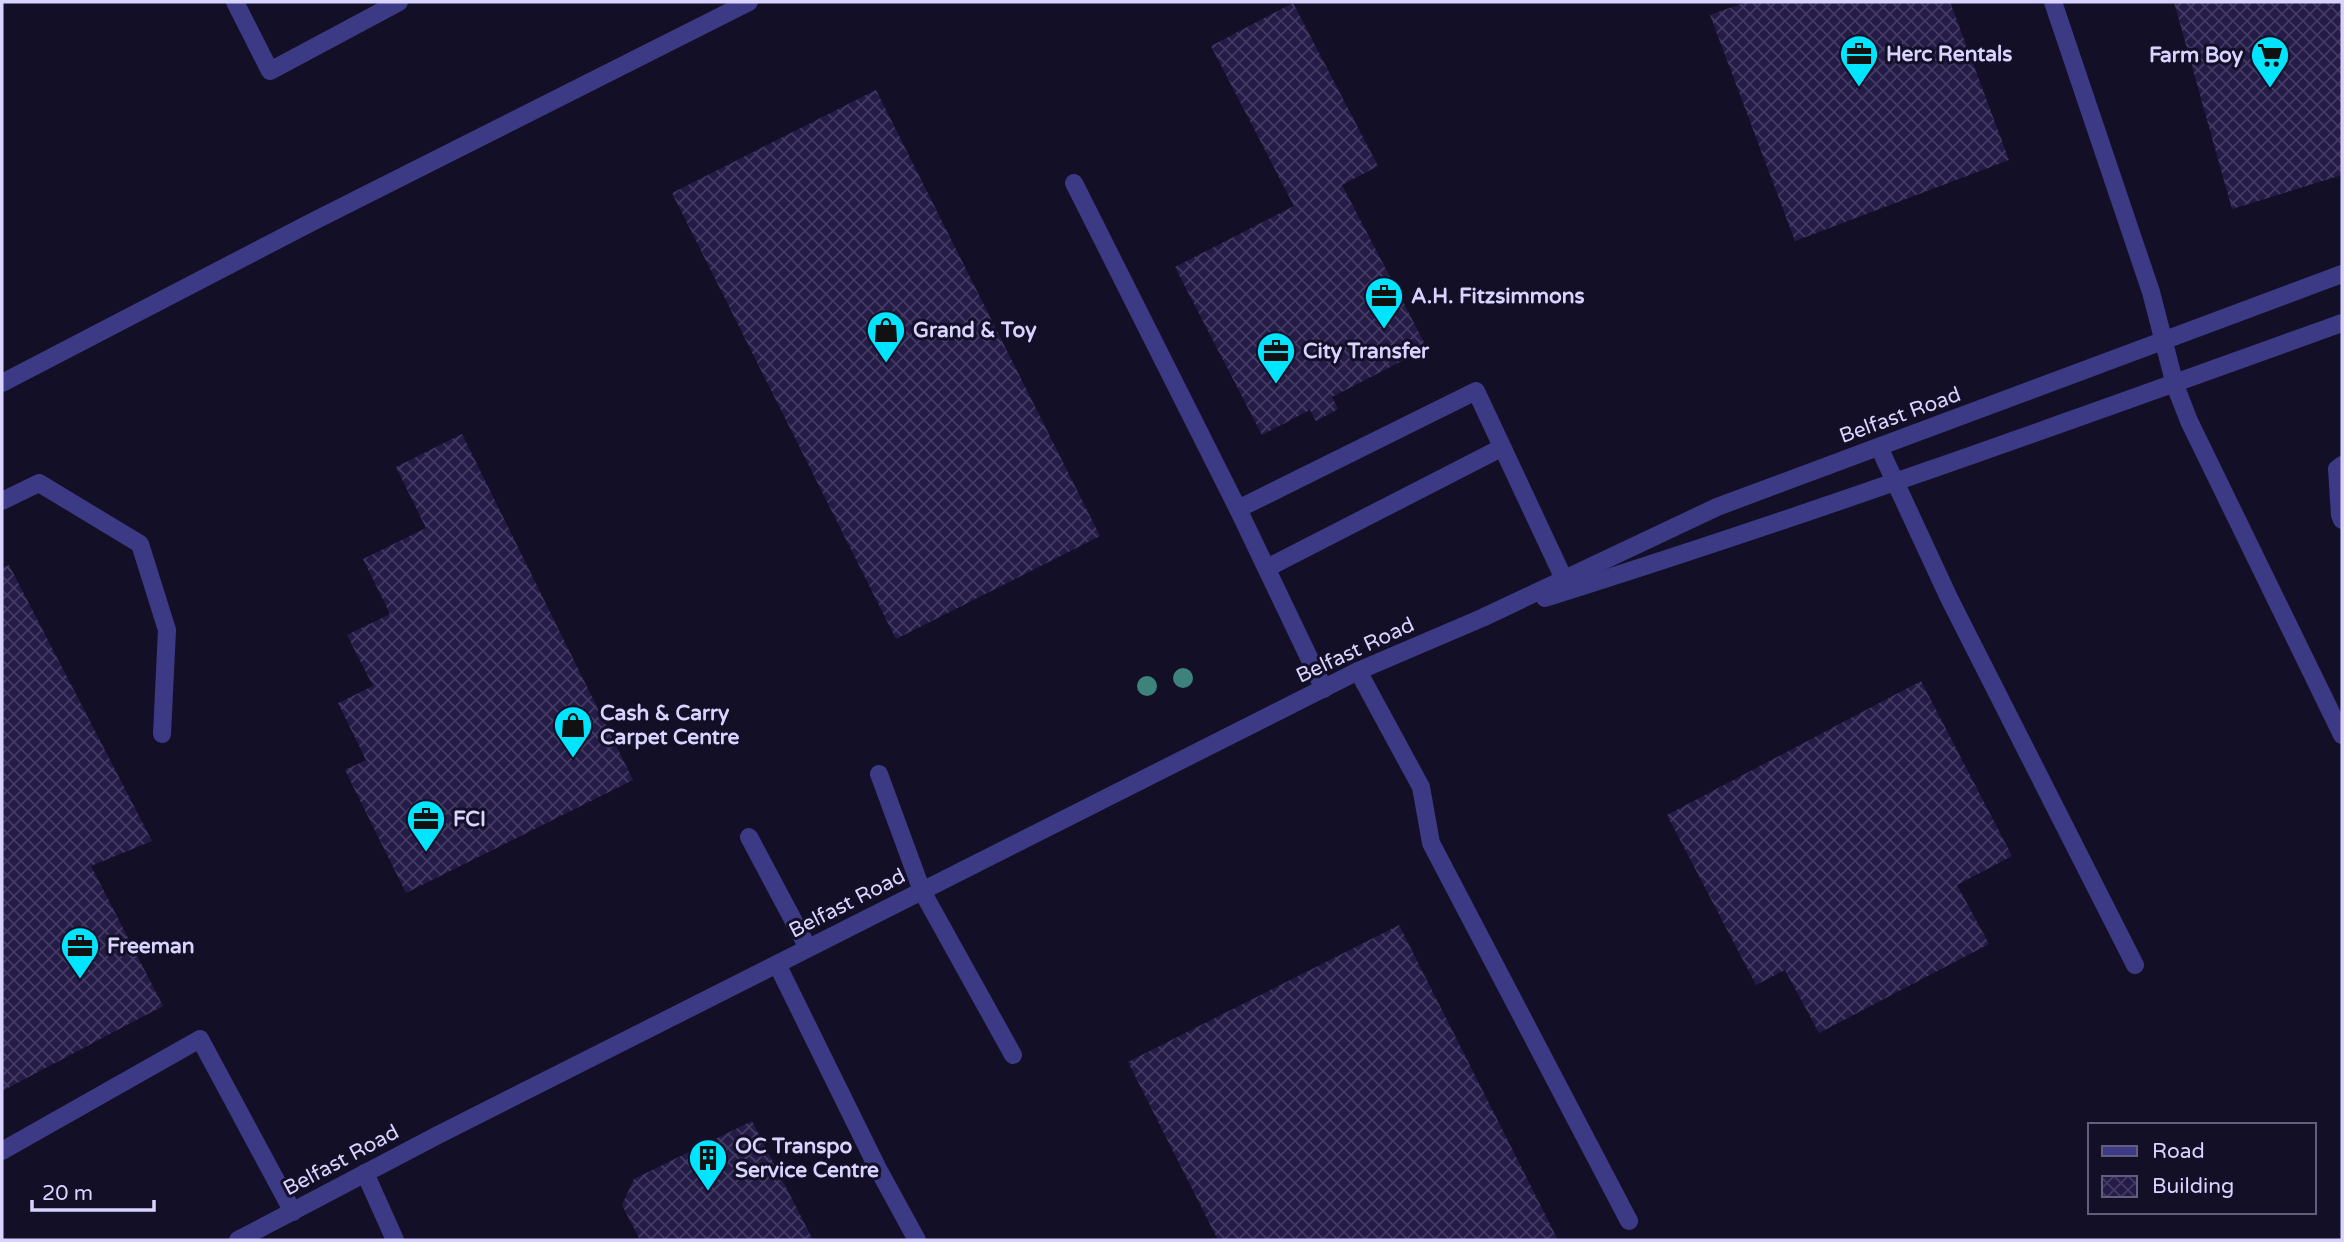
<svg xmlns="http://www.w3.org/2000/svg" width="2344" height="1242" viewBox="0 0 2344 1242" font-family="'Varela Round',sans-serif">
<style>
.building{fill:url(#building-cross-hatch)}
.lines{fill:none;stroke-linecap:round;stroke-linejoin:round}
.minor{stroke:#3d3a85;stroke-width:18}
.tree{fill:#3d827b}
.labels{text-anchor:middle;stroke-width:6;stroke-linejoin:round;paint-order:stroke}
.poi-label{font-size:21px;font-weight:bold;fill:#d9d4ff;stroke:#130f26;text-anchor:start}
.street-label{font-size:21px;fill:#d9d4ff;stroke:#130f26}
</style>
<defs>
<pattern id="building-cross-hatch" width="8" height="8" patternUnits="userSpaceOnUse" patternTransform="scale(1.75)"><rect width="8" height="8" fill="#241b47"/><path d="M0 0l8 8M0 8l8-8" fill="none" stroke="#433b63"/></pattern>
</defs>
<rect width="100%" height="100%" fill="#130f26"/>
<g class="building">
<polygon points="1746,2 1950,2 2009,160 1795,241 1710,15"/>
<polygon points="2174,2 2342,2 2342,175 2232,209"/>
<polygon points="1293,3 1378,166 1342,185 1427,348 1332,397 1338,409 1316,421 1310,410 1262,435 1175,267 1294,206 1211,46"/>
<polygon points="876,90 1100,536 896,639 672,193"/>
<polygon points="462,434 633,780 406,893 345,770 366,760 338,703 373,686 347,635 390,614 363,559 426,528 396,467"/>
<polygon points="9,565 152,841 91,866 163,1006 2,1091 2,568"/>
<polygon points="1921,681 2012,856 1957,885 1989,944 1819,1033 1785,970 1756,985 1667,815"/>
<polygon points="1399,925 1558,1240 1218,1240 1128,1062"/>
<polygon points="752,1121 813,1240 640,1240 622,1205 634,1179"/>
</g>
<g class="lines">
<g class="minor">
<polyline points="235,2 270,71 399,2"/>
<polyline points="2053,2 2151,292 2175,385 2189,421 2342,735"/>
<polyline points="1074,183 1238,509 1324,689"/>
<polyline points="2,383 312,222 749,2"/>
<polyline points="1879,447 1949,598 2135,965"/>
<polyline points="2342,465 2337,469 2340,515 2342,520"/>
<polyline points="2,501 39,483 140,544 167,630 162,734"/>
<polyline points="1238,509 1476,391 1564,579"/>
<polyline points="1267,568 1501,448"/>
<path d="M1545 598C1813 514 2078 418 2342 323"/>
<polyline points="1358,671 1421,787 1431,843 1629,1221"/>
<polyline points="879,774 922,891 1013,1055"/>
<polyline points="749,837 808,948"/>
<polyline points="777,964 877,1167 917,1240"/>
<polyline points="2,1151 200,1039 293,1212"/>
<polyline points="365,1173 395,1240"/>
<polyline points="238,1240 438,1135 1358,671 1482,618 1717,507 2342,274"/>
</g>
</g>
<g class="tree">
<circle cx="1183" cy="678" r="10"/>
<circle cx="1147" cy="686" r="10"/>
</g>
<defs>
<g id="office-pin" transform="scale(2.0125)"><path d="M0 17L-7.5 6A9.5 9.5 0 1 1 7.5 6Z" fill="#00e5ff" stroke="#130f26"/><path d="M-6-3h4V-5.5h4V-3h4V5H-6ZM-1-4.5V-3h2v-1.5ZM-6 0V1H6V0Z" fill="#111"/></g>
<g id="supermarket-pin" transform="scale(2.0125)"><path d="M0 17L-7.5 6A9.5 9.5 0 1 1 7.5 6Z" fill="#00e5ff" stroke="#130f26"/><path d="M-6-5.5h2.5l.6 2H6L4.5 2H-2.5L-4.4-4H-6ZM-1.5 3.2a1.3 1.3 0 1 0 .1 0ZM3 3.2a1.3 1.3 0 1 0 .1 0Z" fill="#111"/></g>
<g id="shop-pin" transform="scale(2.0125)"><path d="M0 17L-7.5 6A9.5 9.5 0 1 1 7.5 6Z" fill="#00e5ff" stroke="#130f26"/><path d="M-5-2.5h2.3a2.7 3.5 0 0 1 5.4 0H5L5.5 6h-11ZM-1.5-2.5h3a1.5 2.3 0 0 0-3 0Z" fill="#111"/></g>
<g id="building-pin" transform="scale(2.0125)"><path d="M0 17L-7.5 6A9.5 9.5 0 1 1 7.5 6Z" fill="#00e5ff" stroke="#130f26"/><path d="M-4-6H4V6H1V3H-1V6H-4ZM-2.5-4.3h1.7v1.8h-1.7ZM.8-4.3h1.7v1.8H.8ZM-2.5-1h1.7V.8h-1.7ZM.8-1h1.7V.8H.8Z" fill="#111"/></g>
</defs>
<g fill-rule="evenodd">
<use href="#office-pin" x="1859" y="54"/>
<use href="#supermarket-pin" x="2270" y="55"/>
<use href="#office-pin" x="1384" y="296"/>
<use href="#shop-pin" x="886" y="330"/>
<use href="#office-pin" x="1276" y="351"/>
<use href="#shop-pin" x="573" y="725"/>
<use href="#office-pin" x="426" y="819"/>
<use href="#office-pin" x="80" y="946"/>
<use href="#building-pin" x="708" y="1158"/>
</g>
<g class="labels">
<g class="poi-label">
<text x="1886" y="61">Herc Rentals</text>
<text x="2243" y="62" text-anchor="end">Farm Boy</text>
<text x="1411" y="303">A.H. Fitzsimmons</text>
<text x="913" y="337">Grand &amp; Toy</text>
<text x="1303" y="358">City Transfer</text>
<text x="600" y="720">Cash &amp; Carry<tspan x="600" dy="24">Carpet Centre</tspan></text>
<text x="453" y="826">FCI</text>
<text x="107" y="953">Freeman</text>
<text x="735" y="1153">OC Transpo<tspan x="735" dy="24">Service Centre</tspan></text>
</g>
<g class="street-label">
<text transform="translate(1900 415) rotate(-20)" y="7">Belfast Road</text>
<text transform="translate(1355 650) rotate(-25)" y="7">Belfast Road</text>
<text transform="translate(847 903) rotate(-27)" y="7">Belfast Road</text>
<text transform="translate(341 1160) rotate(-28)" y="7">Belfast Road</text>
</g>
</g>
<rect width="2344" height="1242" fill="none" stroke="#d9d4ff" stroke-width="7"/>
<rect x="2088" y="1123" width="228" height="91" fill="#130f26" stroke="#625e7d" stroke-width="2"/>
<rect x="2102" y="1146" width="35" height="10" fill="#3d3a85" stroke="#625e7d" stroke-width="2"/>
<text x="2152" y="1158" font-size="21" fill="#d9d4ff">Road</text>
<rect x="2102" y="1176" width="35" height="21" fill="url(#building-cross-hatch)" stroke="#625e7d" stroke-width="2"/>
<text x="2152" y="1193" font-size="21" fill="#d9d4ff">Building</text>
<path d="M32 1200v10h122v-10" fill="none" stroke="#d9d4ff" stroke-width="3.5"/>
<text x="42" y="1200" font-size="21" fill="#d9d4ff" stroke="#130f26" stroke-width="5" paint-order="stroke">20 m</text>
</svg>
